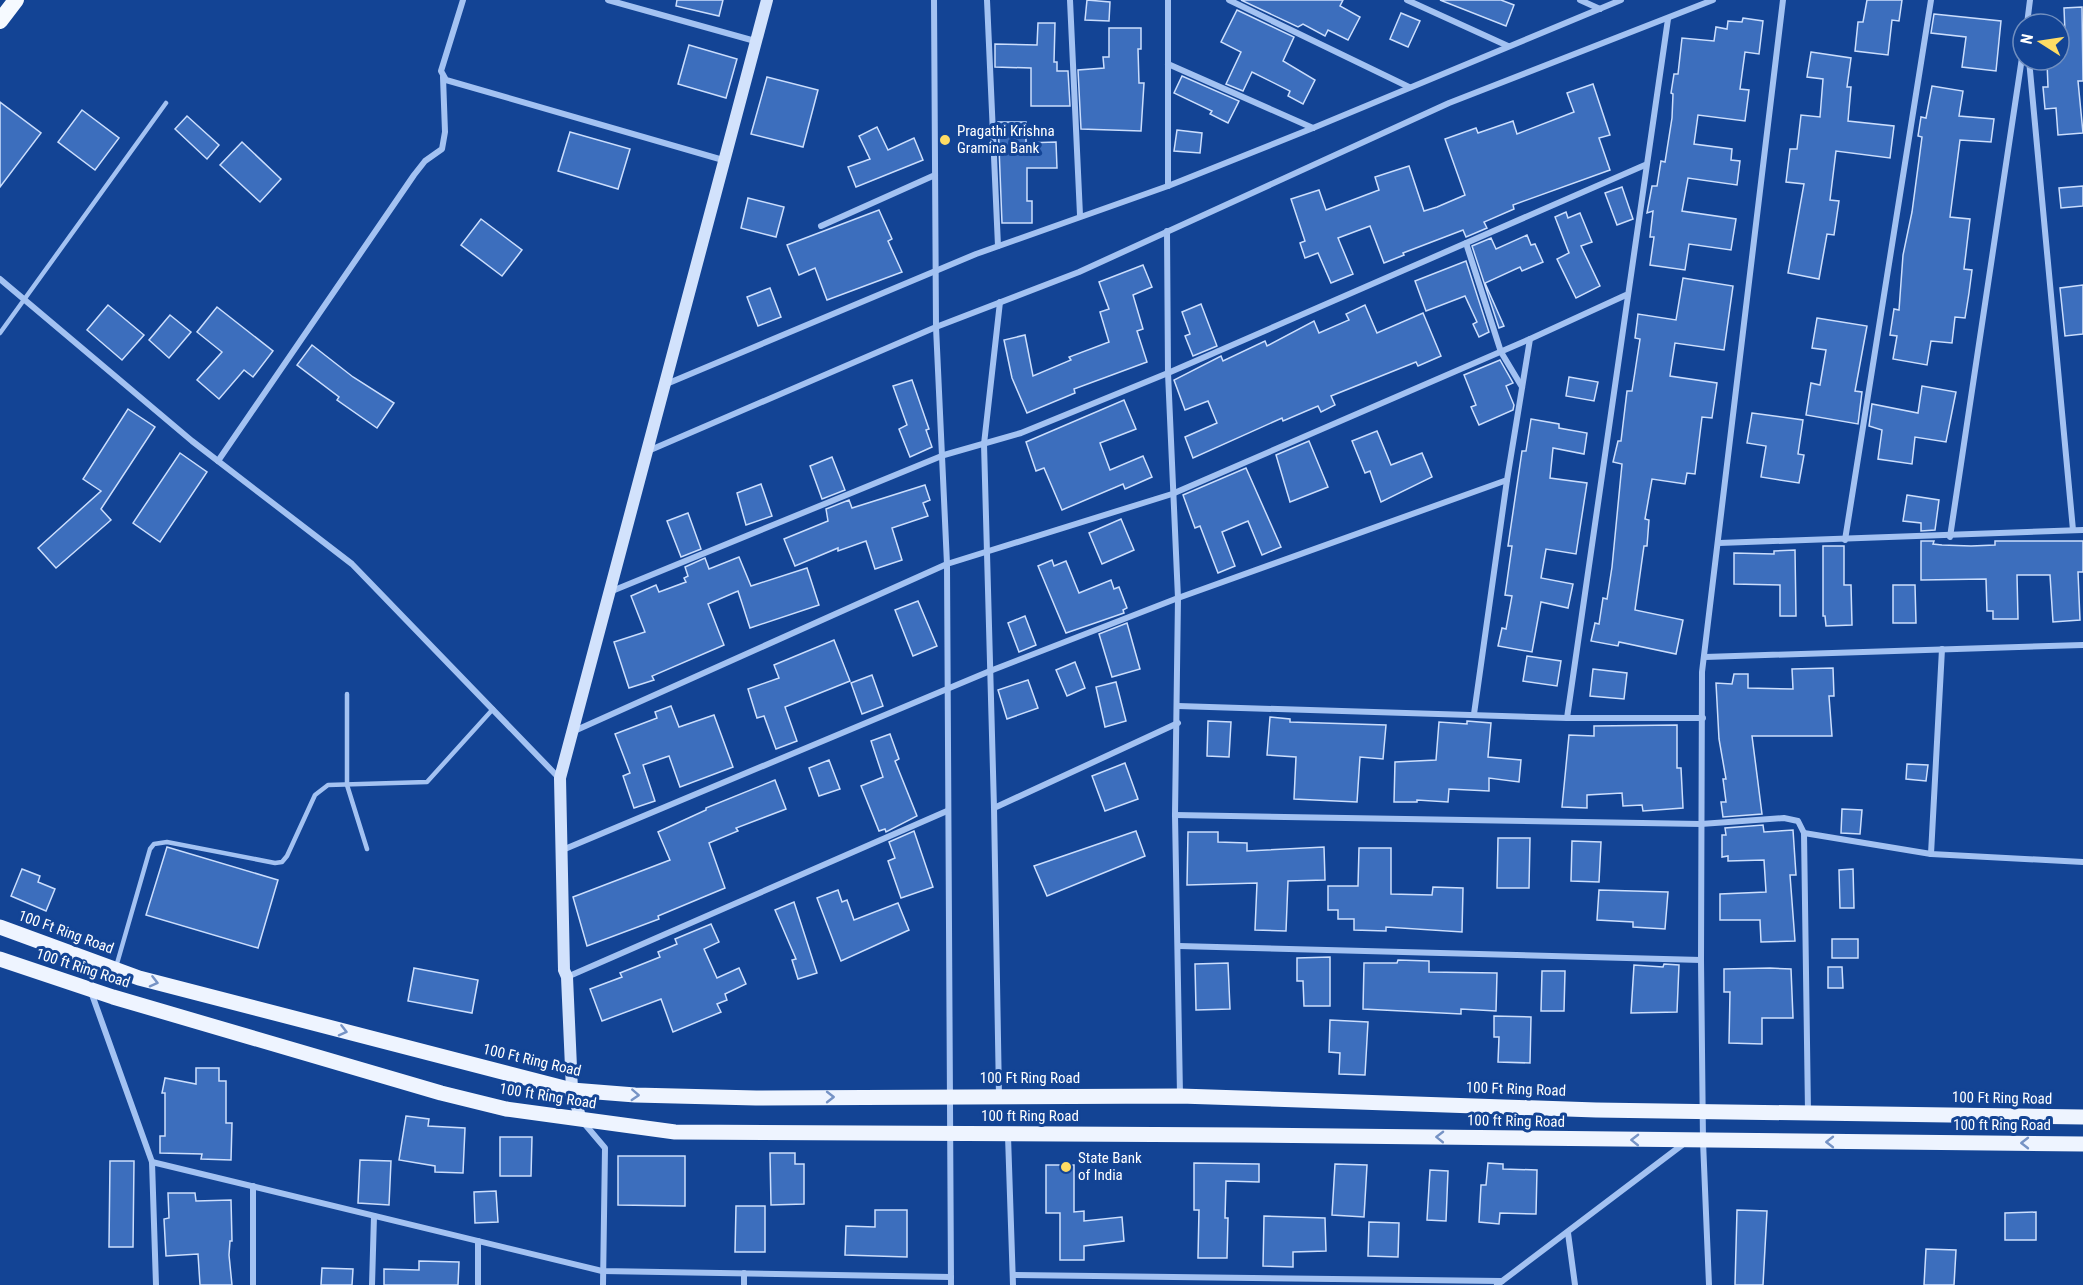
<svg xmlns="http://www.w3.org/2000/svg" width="2083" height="1285" viewBox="0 0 2083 1285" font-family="'Roboto Condensed',sans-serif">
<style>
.building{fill:#3c6ebd;stroke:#cbdefd;stroke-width:1.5}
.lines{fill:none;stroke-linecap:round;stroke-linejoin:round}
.service{stroke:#a3c2f2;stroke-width:4.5}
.minor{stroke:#a3c2f2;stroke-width:6}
.secondary{stroke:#d2e2fc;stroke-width:12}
.primary{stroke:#eef4ff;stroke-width:15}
.trunk{stroke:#f6faff;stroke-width:16}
.oneway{stroke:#7693c5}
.poi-dot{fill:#ffdc64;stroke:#134495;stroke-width:2}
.labels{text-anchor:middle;stroke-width:6;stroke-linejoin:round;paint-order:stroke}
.poi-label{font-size:15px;fill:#fff;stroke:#134495;text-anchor:start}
.street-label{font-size:15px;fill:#fff;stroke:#134495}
</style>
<rect width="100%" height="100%" fill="#134495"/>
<g class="building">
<polygon points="677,0 723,0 719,16 676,6"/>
<polygon points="1087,0 1110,2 1109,21 1085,20"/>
<polygon points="1241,0 1343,0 1340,6 1360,17 1348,40 1328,30 1325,36 1303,24 1298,27"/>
<polygon points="1440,0 1501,0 1514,5 1506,26"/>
<polygon points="1867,0 1902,0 1899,21 1892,20 1888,55 1855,51 1858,22 1863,22"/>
<polygon points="2082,7 2083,81 2078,81 2083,133 2058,135 2056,108 2045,109 2043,87 2048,87 2047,62 2059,61 2059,33 2065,33 2064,8"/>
<polygon points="1237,10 1294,37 1283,61 1315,80 1303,104 1288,96 1290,91 1252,72 1243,91 1226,84 1241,52 1221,42"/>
<polygon points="1401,13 1420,21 1408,47 1390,39"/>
<polygon points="1934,14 2001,21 1996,71 1962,67 1966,37 1931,33"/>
<polygon points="1743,18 1763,21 1759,54 1745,52 1740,89 1749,90 1745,121 1698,115 1694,144 1732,149 1731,160 1740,161 1737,185 1688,178 1682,211 1736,219 1731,250 1689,244 1685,270 1650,265 1654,237 1650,237 1653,211 1647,213 1652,186 1657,186 1661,161 1665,162 1672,118 1673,94 1671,93 1674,74 1678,74 1682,38 1714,41 1716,27 1727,29 1728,21 1742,22"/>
<polygon points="1038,23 1055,23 1054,62 1057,62 1057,71 1068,71 1070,106 1031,106 1031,68 995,67 995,44 1037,45"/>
<polygon points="1109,28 1141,28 1141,49 1138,49 1139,83 1144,83 1141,131 1081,129 1078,70 1104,68 1103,57 1109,57"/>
<polygon points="689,45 737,59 726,98 678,84"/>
<polygon points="1811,52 1851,58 1847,87 1851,87 1848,121 1894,126 1890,158 1836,151 1830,200 1839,201 1834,235 1827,234 1819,279 1788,273 1804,184 1786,182 1790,149 1797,149 1801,115 1820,117 1823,79 1807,77"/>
<polygon points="1182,76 1239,101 1228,123 1210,114 1212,111 1174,93"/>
<polygon points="767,77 818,90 803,147 751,134"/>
<polygon points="1593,84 1610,135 1599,138 1610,170 1513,205 1514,209 1484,222 1487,228 1466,237 1463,230 1403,253 1404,255 1384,263 1370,226 1338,238 1353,274 1331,283 1318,253 1305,258 1300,243 1305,241 1291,199 1319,190 1326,210 1379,190 1375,177 1409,166 1424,211 1437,207 1465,195 1445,139 1476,128 1478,133 1513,121 1517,134 1574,112 1567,93"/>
<polygon points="1932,86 1963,91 1959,116 1994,119 1991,142 1960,140 1950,217 1970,219 1964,269 1972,270 1969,293 1965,318 1955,317 1952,343 1931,341 1927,365 1893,359 1897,336 1890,335 1894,309 1899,310 1903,255 1912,212 1922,137 1918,136 1921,117 1926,118"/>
<polygon points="0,102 41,133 0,187"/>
<polygon points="82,110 119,138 95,170 58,142"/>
<polygon points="187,116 219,145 207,159 175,129"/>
<polygon points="998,122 1026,122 1026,143 1056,142 1057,168 1027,168 1027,201 1032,201 1032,223 1002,223"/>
<polygon points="877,127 888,150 914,138 923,160 856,187 848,167 870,159 859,136"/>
<polygon points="1177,130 1202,133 1200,153 1174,151"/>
<polygon points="570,132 630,149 618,189 558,171"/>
<polygon points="242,142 281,179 260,202 220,165"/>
<polygon points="2083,186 2083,206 2061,208 2059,188"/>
<polygon points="1622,187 1633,219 1617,225 1605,193"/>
<polygon points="748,198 784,207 776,237 741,228"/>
<polygon points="879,210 892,239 888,241 902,272 827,300 815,268 799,275 787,245"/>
<polygon points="1566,212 1568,218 1580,213 1592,242 1581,246 1600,286 1576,298 1557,259 1569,253 1555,217"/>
<polygon points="481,219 522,250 502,276 461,245"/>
<polygon points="1527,235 1531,245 1535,244 1543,262 1522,271 1520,267 1485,283 1504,326 1499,328 1472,246 1491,238 1496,249"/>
<polygon points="1466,261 1489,332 1479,337 1473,324 1477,322 1465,296 1426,311 1415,281"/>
<polygon points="1143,265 1152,287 1133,295 1143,329 1137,331 1147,362 1074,389 1075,393 1027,413 1012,378 1004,340 1025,335 1033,376 1071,360 1069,357 1109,342 1100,312 1109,309 1099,282"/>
<polygon points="1683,278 1733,286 1724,350 1675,343 1670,376 1717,383 1712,418 1702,417 1695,474 1687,473 1685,484 1652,479 1645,519 1649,520 1647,546 1644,546 1635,610 1683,620 1676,654 1619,642 1618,646 1591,641 1595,623 1599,624 1603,598 1607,599 1612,567 1622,464 1613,462 1618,441 1621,441 1627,391 1632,391 1640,339 1635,338 1638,314 1676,320"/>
<polygon points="2083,285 2083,334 2065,336 2060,288"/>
<polygon points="770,288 781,317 758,326 747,297"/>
<polygon points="1201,304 1217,346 1193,356 1185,336 1190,334 1182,312"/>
<polygon points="108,305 144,335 122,360 87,330"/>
<polygon points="1365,305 1377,333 1423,313 1441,356 1418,366 1416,362 1331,396 1335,405 1321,412 1318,406 1283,421 1282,418 1193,458 1185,437 1217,423 1208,401 1185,410 1174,380 1221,356 1223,361 1265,341 1267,346 1314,321 1319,333 1349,320 1346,314"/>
<polygon points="217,307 273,351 253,377 244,370 219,399 197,380 222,352 197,332"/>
<polygon points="170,315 191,332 169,358 149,340"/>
<polygon points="1817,318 1867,326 1855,391 1862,392 1858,424 1806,415 1811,383 1820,385 1826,350 1812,348"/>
<polygon points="312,345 353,377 394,403 377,428 337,400 339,397 297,365"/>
<polygon points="1500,360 1513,383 1506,386 1514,405 1513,410 1479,425 1471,407 1476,405 1464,375"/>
<polygon points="1569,377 1598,382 1594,401 1566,396"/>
<polygon points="912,380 929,429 926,430 932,447 910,457 899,429 907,425 893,386"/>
<polygon points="1922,386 1956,392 1946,442 1915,437 1912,464 1878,459 1882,430 1869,426 1872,404 1918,413"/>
<polygon points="1124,400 1136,429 1100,443 1110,470 1143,456 1152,477 1125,489 1123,484 1062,510 1044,468 1036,471 1026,442"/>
<polygon points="128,409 155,427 101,509 111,520 56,568 38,548 101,491 83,479"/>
<polygon points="1752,413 1803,420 1798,454 1804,455 1799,483 1761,477 1766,446 1747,443"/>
<polygon points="1531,419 1559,424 1559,428 1587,433 1584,454 1553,448 1550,478 1587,483 1576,554 1546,549 1541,578 1573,584 1568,608 1541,602 1532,652 1498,646 1502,628 1506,629 1512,596 1505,595 1512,546 1508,546 1522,451 1526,451"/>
<polygon points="1377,431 1391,465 1422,453 1432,477 1381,502 1370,471 1365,473 1352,441"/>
<polygon points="1309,441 1328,487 1290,502 1276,455"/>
<polygon points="180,453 207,472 160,542 133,523"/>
<polygon points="832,457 845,490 822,499 810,466"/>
<polygon points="1246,468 1281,547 1262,555 1248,521 1222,532 1235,566 1218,573 1200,526 1195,528 1183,495"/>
<polygon points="761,484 772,516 746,525 737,493"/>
<polygon points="925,485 930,500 923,503 928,516 892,528 902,560 875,569 866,541 838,551 838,548 795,566 784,539 828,521 826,509 849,500 852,508"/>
<polygon points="1907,495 1939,500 1935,530 1921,531 1921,523 1903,521"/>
<polygon points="688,513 701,549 681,557 667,521"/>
<polygon points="1121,519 1134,550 1102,564 1089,533"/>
<polygon points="1921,541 1934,541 1933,544 1942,545 1971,546 1995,545 1995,541 2083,541 2083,572 2078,572 2080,620 2053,622 2050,575 2017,575 2018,619 1993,619 1993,611 1987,611 1986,579 1921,580"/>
<polygon points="1823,546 1844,546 1844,585 1851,585 1852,625 1826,626 1825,616 1823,616"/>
<polygon points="1795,550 1796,616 1780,616 1780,585 1734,584 1734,553 1774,554 1774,551"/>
<polygon points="739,557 751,586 807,568 819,605 750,628 738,591 708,604 724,645 652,676 654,680 629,688 614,642 645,632 631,596 656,585 659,592 686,582 684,578 688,576 685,567 705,558 709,569"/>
<polygon points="1052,560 1054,566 1066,561 1079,593 1111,580 1114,589 1119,587 1127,608 1123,610 1124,613 1066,633 1038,566"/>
<polygon points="1893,585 1915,585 1916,623 1893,623"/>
<polygon points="918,601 937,646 913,656 895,610"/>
<polygon points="1025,616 1036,645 1019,652 1008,623"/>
<polygon points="1127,623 1140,669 1112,677 1099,634"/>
<polygon points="834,640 850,681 785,707 797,741 776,749 764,716 757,718 748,689 779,678 774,665"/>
<polygon points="1527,656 1561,661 1557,686 1523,681"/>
<polygon points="1075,662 1085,688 1067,696 1056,670"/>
<polygon points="1833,668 1834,696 1829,696 1832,736 1752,736 1762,814 1723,817 1721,802 1726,802 1723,779 1726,779 1719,739 1716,683 1732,684 1734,674 1748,674 1748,688 1793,689 1792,669"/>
<polygon points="1593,669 1627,673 1624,699 1590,696"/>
<polygon points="872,675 883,706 862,714 851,683"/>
<polygon points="1028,680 1038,708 1007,719 998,690"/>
<polygon points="1116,682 1126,721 1105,727 1096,687"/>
<polygon points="671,706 679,727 714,715 733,767 680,787 669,756 643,765 655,801 634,808 623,776 630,773 615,734 657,718 655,712"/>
<polygon points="1270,717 1290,719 1290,722 1386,725 1383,759 1360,757 1357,802 1294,799 1296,757 1267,755"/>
<polygon points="1208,721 1231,722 1229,757 1207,756"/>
<polygon points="1467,721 1491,723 1488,757 1521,760 1519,782 1489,778 1489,791 1449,789 1448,802 1417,800 1417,802 1394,802 1395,762 1436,760 1439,722 1467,724"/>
<polygon points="1677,725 1677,768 1681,768 1683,808 1643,811 1642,805 1623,806 1622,793 1587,795 1587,808 1562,807 1569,735 1594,736 1594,726"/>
<polygon points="890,734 899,759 895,761 917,816 886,832 885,829 879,831 861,786 883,777 871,741"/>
<polygon points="829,760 840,789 819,796 809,768"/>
<polygon points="1125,763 1138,799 1105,811 1092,776"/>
<polygon points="1907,764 1928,765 1926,781 1906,779"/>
<polygon points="775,780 786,809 736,828 738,831 709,843 725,888 658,916 659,919 587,946 573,897 670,860 658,832 706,810 706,808"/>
<polygon points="1842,809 1862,810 1860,834 1841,833"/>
<polygon points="1763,825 1764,832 1793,830 1796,875 1790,875 1795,941 1761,942 1760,920 1720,920 1720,894 1766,892 1764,860 1728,861 1728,856 1722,857 1722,835 1726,835 1725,828"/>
<polygon points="914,831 933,887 901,898 888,861 895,858 889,842"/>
<polygon points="1136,831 1145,856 1047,896 1034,866"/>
<polygon points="1188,832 1218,832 1218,842 1247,843 1247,851 1324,847 1325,880 1288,881 1286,931 1255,930 1257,883 1187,885"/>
<polygon points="1498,838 1530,838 1529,888 1497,888"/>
<polygon points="1572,841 1601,842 1599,882 1571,881"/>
<polygon points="167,847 278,880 258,948 146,915"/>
<polygon points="1359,848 1391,848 1391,894 1432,895 1433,887 1463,888 1462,932 1386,927 1386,931 1354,930 1354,919 1338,919 1338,910 1328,910 1328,886 1358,886"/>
<polygon points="22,869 40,876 38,882 55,889 46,911 11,896"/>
<polygon points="1853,869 1854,908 1840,908 1839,870"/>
<polygon points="838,890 842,902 847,900 854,920 898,903 909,930 841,961 817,898"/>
<polygon points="1599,890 1668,892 1665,929 1633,927 1633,922 1597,920"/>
<polygon points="794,902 817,973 798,979 792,960 796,959 775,910"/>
<polygon points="711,924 719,942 704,949 717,978 739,968 746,984 725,994 727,1000 717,1004 721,1012 673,1032 661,999 602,1021 590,989 622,977 620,973 660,957 658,952 677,944 675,939"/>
<rect x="1832" y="939" width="26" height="19"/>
<polygon points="1330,957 1330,1006 1304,1006 1303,981 1297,981 1297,958"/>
<polygon points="1398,960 1429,961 1429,972 1497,973 1496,1011 1461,1009 1461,1014 1363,1009 1364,963 1397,963"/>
<polygon points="1228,963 1230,1009 1196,1010 1195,964"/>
<polygon points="1664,964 1679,965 1677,1012 1631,1013 1634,965 1663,967"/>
<polygon points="1828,967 1842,967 1843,988 1828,988"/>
<polygon points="414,968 478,980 472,1013 408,1001"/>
<polygon points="1770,968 1791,969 1793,1018 1762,1018 1762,1044 1729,1043 1730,992 1724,992 1724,969"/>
<polygon points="1542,971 1565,971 1564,1011 1541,1011"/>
<polygon points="1494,1016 1531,1017 1530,1063 1498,1062 1499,1037 1494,1037"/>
<polygon points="1330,1020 1368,1022 1365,1075 1339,1074 1340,1053 1329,1052"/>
<polygon points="196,1068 219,1068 219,1081 226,1081 226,1123 232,1123 231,1160 201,1159 202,1154 160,1153 160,1136 165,1136 165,1093 162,1093 165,1078 196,1084"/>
<polygon points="406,1116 429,1119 428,1126 465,1128 463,1173 435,1172 435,1166 399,1160"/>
<polygon points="500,1137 532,1137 531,1176 500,1176"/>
<polygon points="770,1153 795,1153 795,1164 804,1164 804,1204 771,1205"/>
<polygon points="618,1156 685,1156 685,1206 618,1205"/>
<polygon points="360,1160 391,1161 389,1205 358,1203"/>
<polygon points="110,1161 134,1161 133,1247 109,1247"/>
<polygon points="1194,1163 1259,1164 1259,1182 1226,1181 1225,1218 1228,1218 1227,1258 1198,1258 1199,1210 1194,1210"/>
<polygon points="1488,1163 1503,1164 1503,1169 1537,1170 1536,1214 1500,1213 1499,1224 1479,1222 1481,1185 1486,1185"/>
<polygon points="1335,1164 1367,1165 1364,1217 1332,1215"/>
<polygon points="1046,1165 1074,1165 1074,1212 1084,1211 1084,1221 1122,1217 1124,1241 1084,1246 1084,1260 1060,1260 1060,1213 1046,1213"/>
<polygon points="1430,1170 1448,1171 1446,1221 1427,1220"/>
<polygon points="496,1191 498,1222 475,1223 474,1192"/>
<polygon points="168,1193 195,1193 196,1201 231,1200 232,1241 230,1241 229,1255 232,1285 200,1285 198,1254 166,1256 164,1219 169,1218"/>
<polygon points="736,1206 765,1206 765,1252 735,1252"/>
<polygon points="875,1210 907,1210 907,1257 845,1255 846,1226 875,1227"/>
<polygon points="1737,1210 1767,1211 1763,1285 1735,1285"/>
<polygon points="2036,1212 2036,1240 2005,1240 2005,1213"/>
<polygon points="1264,1216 1325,1218 1326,1251 1293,1252 1293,1267 1263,1266"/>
<polygon points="1369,1222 1399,1223 1398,1257 1368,1256"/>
<polygon points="1926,1249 1956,1250 1954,1285 1924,1285"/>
<polygon points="419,1261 459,1262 458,1285 384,1285 384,1269 419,1270"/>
<polygon points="322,1268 353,1269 352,1285 321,1285"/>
</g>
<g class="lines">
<g class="service">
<polyline points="0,333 166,103"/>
<polyline points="347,694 347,785 367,849"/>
<polyline points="116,967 150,849 154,844 167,842 275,863 282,862 287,856 315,795 328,785 427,782 493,709"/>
</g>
<g class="minor">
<polyline points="463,0 441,71 446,80 723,160"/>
<polyline points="608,0 755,41"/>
<polyline points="934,0 936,327 947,564 951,1285"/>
<polyline points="987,0 998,246"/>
<polyline points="1070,0 1080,215"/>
<polyline points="1229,0 1409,87"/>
<polyline points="1407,0 1508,46"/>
<polyline points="1580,0 1600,9"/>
<polyline points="2027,24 2030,0"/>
<polyline points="2029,60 2073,530"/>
<polyline points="1168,64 1313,128"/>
<polyline points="1168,186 1168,0"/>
<polyline points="821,226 935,175"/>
<polyline points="1167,231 1168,373 1178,598 1175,815 1180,1095"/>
<polyline points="1466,243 1501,352 1522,387"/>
<polyline points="0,279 192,441 352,564 559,778"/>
<polyline points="664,385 976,254 1168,186 1313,128 1621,0"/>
<polyline points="648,451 936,327 1079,272 1449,103 1713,0"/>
<polyline points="218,461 414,175 425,161 442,149 445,132 443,77"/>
<polyline points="1950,537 2023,51"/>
<polyline points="1845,540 1931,0"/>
<polyline points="1719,543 2083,530"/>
<polyline points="612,591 944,455 1021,433 1168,373 1645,165"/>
<polyline points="1705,657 2083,645"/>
<polyline points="1178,706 1567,718 1703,718"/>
<polyline points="1474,714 1507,480"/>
<polyline points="1567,718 1668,19"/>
<polyline points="572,732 947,564 1172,494 1530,339 1626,295"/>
<polyline points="994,808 1178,723"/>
<polyline points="1175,815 1701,824 1784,818 1798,821 1804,833 1808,1112"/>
<polyline points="1804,833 1931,854 2083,862"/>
<polyline points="560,851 990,671 1178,598 1507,480 1530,339"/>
<polyline points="1931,854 1942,649"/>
<polyline points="1179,946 1701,960"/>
<polyline points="94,962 90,989 152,1162 156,1285"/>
<polyline points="567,977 947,811"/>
<polyline points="999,1096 994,808 984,444 1000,302"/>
<polyline points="583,1122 605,1148 603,1285"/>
<polyline points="1008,1136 1013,1285"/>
<polyline points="152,1162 602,1271 951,1277"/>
<polyline points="253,1186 253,1285"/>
<polyline points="1568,1233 1575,1285"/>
<polyline points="478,1241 478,1285"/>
<polyline points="744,1273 744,1285"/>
<polyline points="1013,1275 1502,1281"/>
<polyline points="372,1285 374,1216"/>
<polyline points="1497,1285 1686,1142"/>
<polyline points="1709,1285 1703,1141 1701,960 1702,672 1783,0"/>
</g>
<polyline class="secondary" points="581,1120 572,1090 567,977 564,970 560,778 767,0"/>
<g class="primary">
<polyline points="0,927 139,978 572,1090 635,1095 756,1098 1180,1096 1596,1110 2083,1117"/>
<polyline points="0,959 113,997 441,1093 506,1109 675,1132 1245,1135 2083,1144"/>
</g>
<polyline class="trunk" points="0,21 16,0"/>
</g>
<defs><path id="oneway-chevron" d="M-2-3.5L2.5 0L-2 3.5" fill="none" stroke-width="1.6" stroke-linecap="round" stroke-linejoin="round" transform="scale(1.5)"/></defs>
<g class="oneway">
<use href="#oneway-chevron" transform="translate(154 982) rotate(14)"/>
<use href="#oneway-chevron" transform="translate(343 1031) rotate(14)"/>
<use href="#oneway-chevron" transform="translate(635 1095) rotate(3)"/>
<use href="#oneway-chevron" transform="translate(830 1097)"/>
<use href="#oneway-chevron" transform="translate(1440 1137) rotate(-179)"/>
<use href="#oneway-chevron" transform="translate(1635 1140) rotate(-179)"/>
<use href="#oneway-chevron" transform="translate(1830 1142) rotate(-180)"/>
<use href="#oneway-chevron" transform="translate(2025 1143) rotate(-180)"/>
</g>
<g class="poi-dot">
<circle cx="945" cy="140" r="6"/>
<circle cx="1066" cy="1167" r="6"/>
</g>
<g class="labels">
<g class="poi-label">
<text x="957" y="136">Pragathi Krishna<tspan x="957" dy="17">Gramina Bank</tspan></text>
<text x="1078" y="1163">State Bank<tspan x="1078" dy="17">of India</tspan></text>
</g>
<g class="street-label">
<text transform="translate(66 932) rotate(20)" y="5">100 Ft Ring Road</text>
<text transform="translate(83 968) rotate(18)" y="5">100 ft Ring Road</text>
<text transform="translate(532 1060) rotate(13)" y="5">100 Ft Ring Road</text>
<text x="1030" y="1083">100 Ft Ring Road</text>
<text transform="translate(1516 1089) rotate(2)" y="5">100 Ft Ring Road</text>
<text transform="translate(548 1096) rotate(9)" y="5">100 ft Ring Road</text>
<text transform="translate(2002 1098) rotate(1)" y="5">100 Ft Ring Road</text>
<text x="1030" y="1121">100 ft Ring Road</text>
<text transform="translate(1516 1121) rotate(1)" y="5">100 ft Ring Road</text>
<text x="2002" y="1130">100 ft Ring Road</text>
</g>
</g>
<g transform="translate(2041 42) rotate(282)"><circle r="28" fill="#134495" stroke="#718fbf" stroke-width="1.5"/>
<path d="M0-4.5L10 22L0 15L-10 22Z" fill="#ffdc64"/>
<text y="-9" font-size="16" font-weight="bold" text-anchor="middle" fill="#ffffff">N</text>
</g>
</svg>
